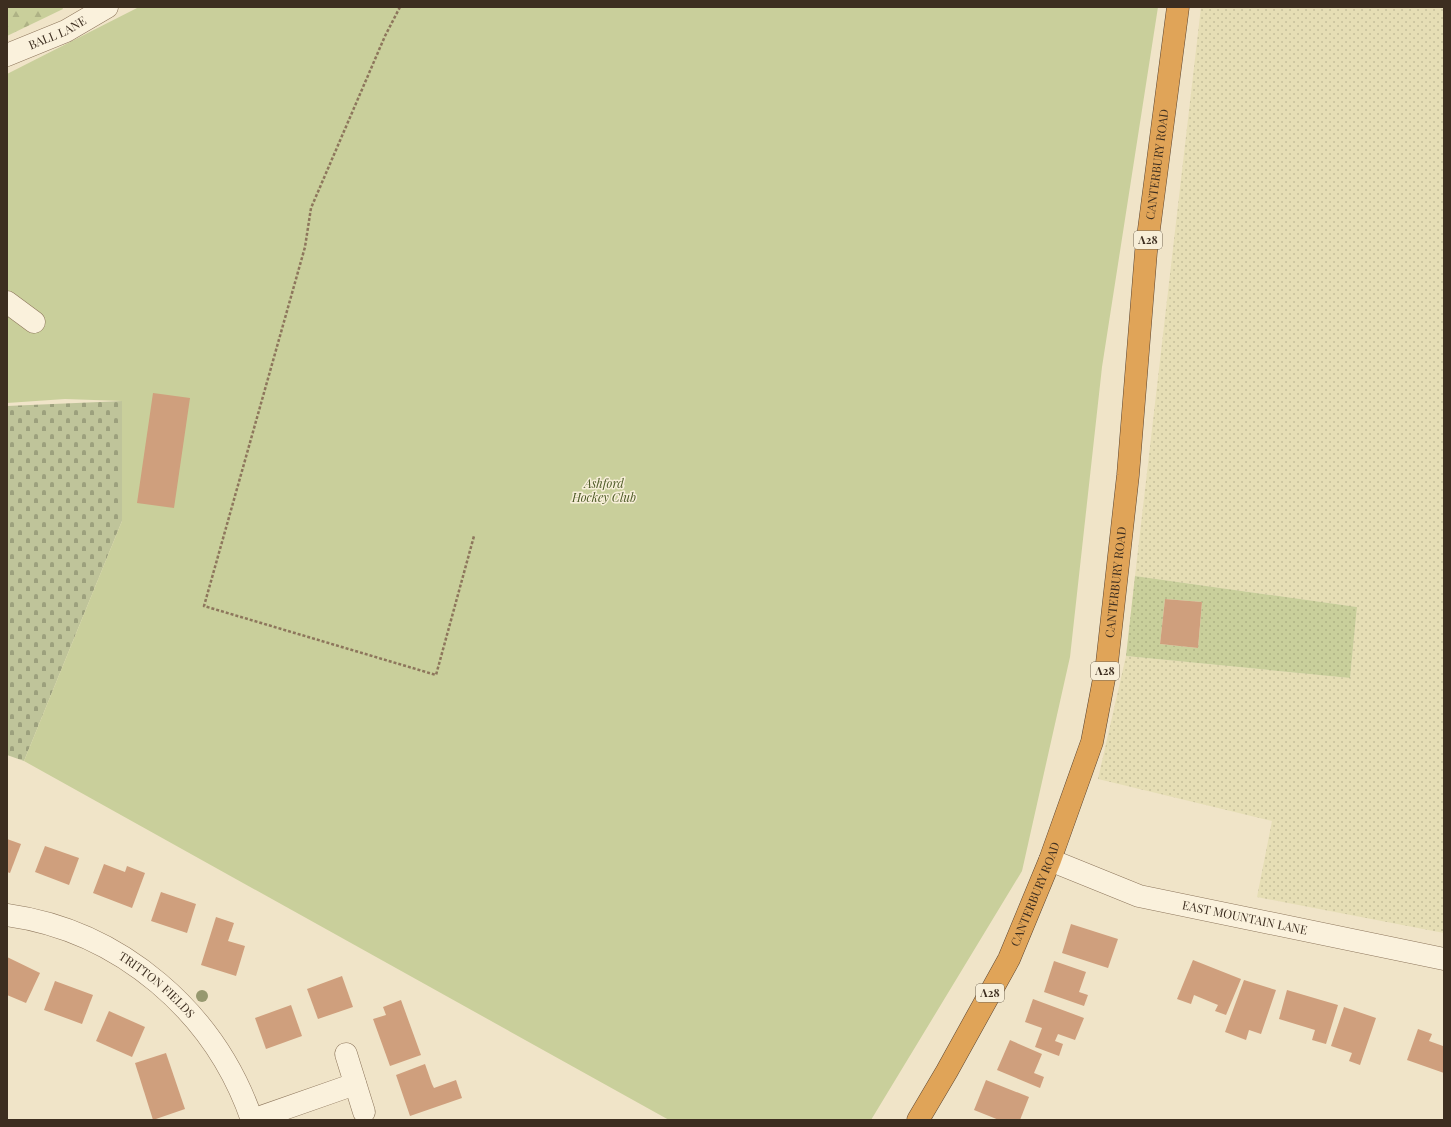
<svg xmlns="http://www.w3.org/2000/svg" width="1451" height="1127" viewBox="0 0 1451 1127" font-family="'Playfair Display',serif">
<style>
.farmland{fill:url(#farmland-dots)}
.forest{fill:url(#forest-firs)}
.cemetery{fill:url(#cemetery-stones)}
.park{fill:#c9cf9b}
.garden{fill:url(#garden-dots);fill-rule:evenodd}
.building{fill:#cf9f7d}
.lines{fill:none;stroke-linecap:round;stroke-linejoin:round}
.minor-casing{stroke:#8d765c;stroke-width:23}
.highway-casing{stroke:#5b4430;stroke-width:23}
.path{stroke:#8d765c;stroke-width:2.5;stroke-dasharray:3 2;stroke-linecap:butt}
.minor{stroke:#faf1dc;stroke-width:22}
.highway{stroke:#e0a458;stroke-width:22}
.tree{fill:#96986f}
.labels{text-anchor:middle;stroke-width:3;stroke-linejoin:round;paint-order:stroke}
.shield{fill:#f7eed8;stroke:#756857;stroke-width:1}
.shield-label{font-size:11px;font-weight:bold;fill:#3d2e20}
.street-label{font-size:12px;fill:#3d2e20;stroke:#f7eed8}
.park-label{font-size:12px;font-style:italic;fill:#4d5a26;stroke:#f7eed8}
</style>
<defs>
<pattern id="farmland-dots" width="8" height="8" patternUnits="userSpaceOnUse"><rect width="8" height="8" fill="#e6deb5"/><path d="M2 2h.1M6 6h.1" fill="none" stroke="#c6bf9b" stroke-width="1.8" stroke-linecap="round"/></pattern>
<pattern id="forest-firs" width="22" height="20" patternUnits="userSpaceOnUse"><rect width="22" height="20" fill="#c9cf9b"/><path d="M5 1l3.5 6h-7zM16 11l3.5 6h-7z" fill="#aeb285"/></pattern>
<pattern id="cemetery-stones" width="16" height="16" patternUnits="userSpaceOnUse"><rect width="16" height="16" fill="#bfc49a"/><path d="M2 7V4a2 2 0 0 1 4 0v3zM10 15v-3a2 2 0 0 1 4 0v3z" fill="#9ca07d"/></pattern>
<pattern id="garden-dots" width="8" height="8" patternUnits="userSpaceOnUse"><rect width="8" height="8" fill="#c9cf9b"/><path d="M2 2h.1M6 6h.1" fill="none" stroke="#aeb285" stroke-width="1.8" stroke-linecap="round"/></pattern>
</defs>
<rect width="100%" height="100%" fill="#f0e4c8"/>
<polygon class="farmland" points="1201,7 1444,7 1444,933 1257,897 1272,821 1098,779 1126,656 1350,678 1357,607 1135,576"/>
<polygon class="forest" points="7,7 62,7 63,9 7,36"/>
<polygon class="cemetery" points="122,401 122,521 24,761 7,755 7,406"/>
<polygon class="park" points="139,7 1158,7 1102,367 1070,657 1022,871 871,1120 669,1120 24,761 122,521 122,401 65,399 7,403 7,74"/>
<path class="garden" d="M1135 576 1357 607 1350 678 1126 656ZM1165 599 1202 602 1198 648 1160 644Z"/>
<g class="building">
<polygon points="153,393 190,398 174,508 137,503"/>
<polygon points="1165,599 1202,602 1198,648 1160,644"/>
<polygon points="7,839 21,844 10,873 7,872"/>
<polygon points="45,846 79,858 69,885 35,872"/>
<polygon points="104,864 125,872 127,866 145,873 132,908 93,893"/>
<polygon points="161,892 196,904 187,933 151,921"/>
<polygon points="216,917 234,923 228,941 245,946 236,976 201,965"/>
<polygon points="1071,924 1118,939 1108,968 1062,953"/>
<polygon points="7,957 40,973 26,1003 7,995"/>
<polygon points="1193,960 1241,979 1226,1015 1215,1011 1218,1005 1194,995 1191,1004 1177,999"/>
<polygon points="1054,961 1086,972 1079,992 1088,995 1084,1006 1044,992"/>
<polygon points="342,976 353,1007 318,1019 307,989"/>
<polygon points="1244,980 1276,990 1261,1034 1249,1030 1246,1040 1225,1032"/>
<polygon points="55,981 93,995 82,1024 44,1010"/>
<polygon points="1287,990 1338,1005 1326,1044 1312,1040 1315,1030 1279,1019"/>
<polygon points="1033,999 1084,1018 1075,1040 1058,1034 1055,1041 1063,1044 1059,1056 1035,1047 1042,1028 1025,1022"/>
<polygon points="401,1000 421,1055 390,1066 373,1019 386,1015 383,1007"/>
<polygon points="291,1005 302,1036 266,1049 255,1018"/>
<polygon points="1344,1007 1376,1018 1360,1065 1349,1061 1352,1053 1331,1046"/>
<polygon points="109,1011 145,1027 132,1057 96,1041"/>
<polygon points="1418,1029 1432,1034 1429,1041 1443,1046 1444,1043 1444,1073 1407,1060"/>
<polygon points="1010,1040 1042,1054 1034,1073 1044,1077 1040,1088 997,1070"/>
<polygon points="166,1053 185,1109 153,1120 135,1063"/>
<polygon points="425,1064 432,1084 434,1088 456,1080 462,1098 410,1116 396,1075"/>
<polygon points="986,1080 1029,1097 1020,1120 999,1120 974,1110"/>
</g>
<g class="lines">
<g class="minor-casing">
<g id="minor">
<path id="s1" d="M7 55 66 31 107 7"/>
<polyline points="7,302 34,322"/>
<path id="s2" d="M1050 860 1139 896 1444 959"/>
<path id="s3" d="M7 915C121 931 215 1012 252 1120"/>
<polyline points="346,1054 364,1112"/>
<polyline points="252,1120 355,1084"/>
</g>
</g>
<g class="highway-casing">
<g id="highway">
<path id="s4" d="M918 1120 947 1071 1009 959 1050 860 1092 742 1107 663 1128 475 1146 252 1178 7"/>
</g>
</g>
<polyline class="path" points="400,7 385,36 311,208 305,247 204,606 436,675 474,536"/>
<use href="#minor" class="minor"/>
<use href="#highway" class="highway"/>
</g>
<circle class="tree" cx="202" cy="996" r="6"/>
<g class="labels">
<g class="shield">
<rect x="1134" y="231" width="28" height="18" rx="3"/>
<rect x="1091" y="662" width="28" height="18" rx="3"/>
<rect x="976" y="984" width="28" height="18" rx="3"/>
</g>
<g class="shield-label">
<text x="1148" y="244">A28</text>
<text x="1105" y="675">A28</text>
<text x="990" y="997">A28</text>
</g>
<g class="street-label">
<text dy="4" stroke="none"><textPath href="#s1" startOffset="55">BALL LANE</textPath></text>
<text dy="4" stroke="none"><textPath href="#s4" startOffset="999">CANTERBURY ROAD</textPath></text>
<text dy="4" stroke="none"><textPath href="#s4" startOffset="579">CANTERBURY ROAD</textPath></text>
<text dy="4" stroke="none"><textPath href="#s4" startOffset="255">CANTERBURY ROAD</textPath></text>
<text dy="4" stroke="none"><textPath href="#s2" startOffset="204">EAST MOUNTAIN LANE</textPath></text>
<text dy="4" stroke="none"><textPath href="#s3" startOffset="168">TRITTON FIELDS</textPath></text>
</g>
<g class="park-label">
<text x="604" y="488">Ashford<tspan x="604" dy="14">Hockey Club</tspan></text>
</g>
</g>
<rect width="1451" height="1127" fill="none" stroke="#3d2e20" stroke-width="16"/>
</svg>
